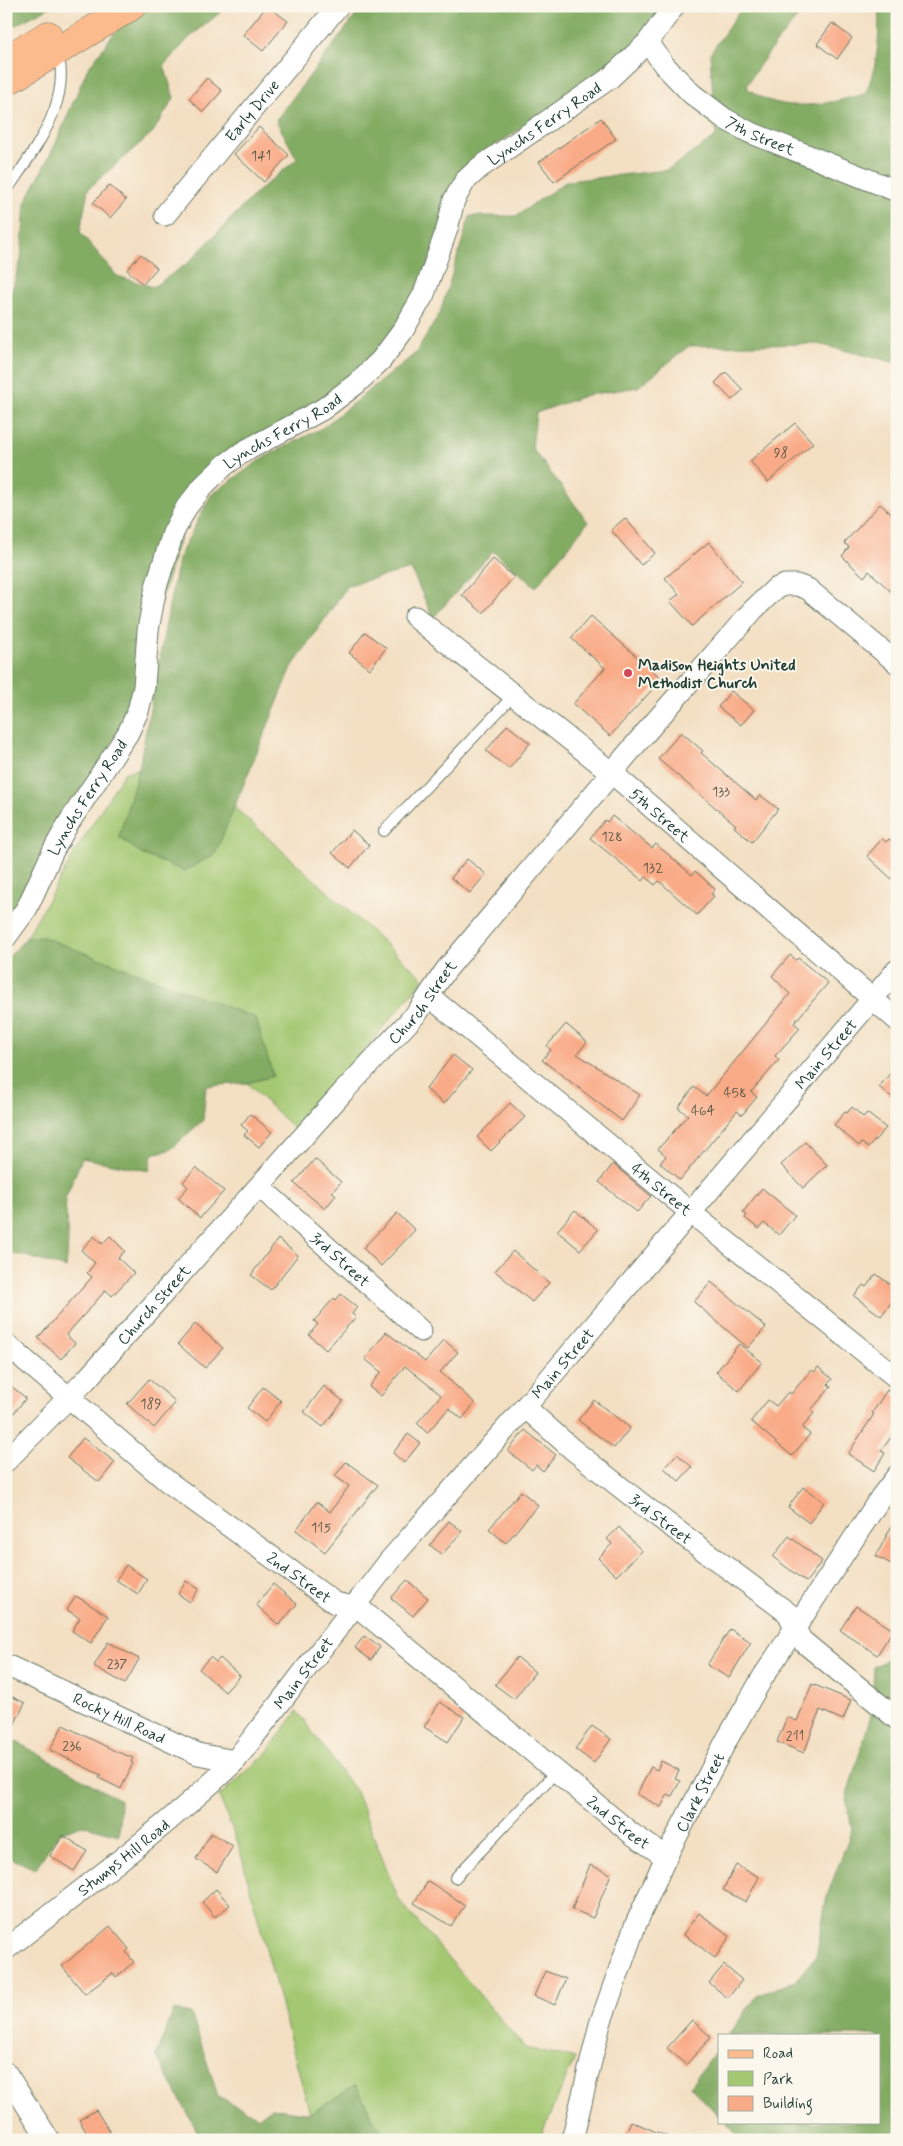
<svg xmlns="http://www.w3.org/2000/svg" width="903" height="2146" viewBox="0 0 903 2146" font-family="Mynerve,sans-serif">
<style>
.green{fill:#a4c872;stroke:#628253}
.forest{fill:#83ac64;stroke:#51744c}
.building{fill:#f9aa86}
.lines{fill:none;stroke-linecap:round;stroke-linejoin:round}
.lane-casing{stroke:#697666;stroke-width:12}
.street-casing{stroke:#697666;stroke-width:23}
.primary-casing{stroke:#697666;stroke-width:29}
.lane{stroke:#fff;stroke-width:10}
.street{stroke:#fff;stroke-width:21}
.primary{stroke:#fbbb8d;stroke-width:28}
.poi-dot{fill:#d1495b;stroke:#fbf7ec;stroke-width:2}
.labels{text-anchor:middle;stroke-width:4;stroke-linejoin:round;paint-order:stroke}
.number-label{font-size:14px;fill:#565848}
.street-label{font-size:16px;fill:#1f3d34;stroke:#fbf7ec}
.poi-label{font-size:16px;font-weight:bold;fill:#1f3d34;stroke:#fbf7ec;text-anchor:start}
</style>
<rect width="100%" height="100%" fill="#fbf7ec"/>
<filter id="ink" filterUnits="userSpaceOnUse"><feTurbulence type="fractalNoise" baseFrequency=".02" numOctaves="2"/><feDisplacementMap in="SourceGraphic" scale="10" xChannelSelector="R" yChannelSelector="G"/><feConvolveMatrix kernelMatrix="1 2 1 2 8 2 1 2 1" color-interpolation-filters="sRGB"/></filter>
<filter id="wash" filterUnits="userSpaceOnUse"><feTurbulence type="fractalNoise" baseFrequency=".0096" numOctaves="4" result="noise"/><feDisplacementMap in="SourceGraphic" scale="20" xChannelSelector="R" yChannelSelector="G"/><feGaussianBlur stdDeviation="1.12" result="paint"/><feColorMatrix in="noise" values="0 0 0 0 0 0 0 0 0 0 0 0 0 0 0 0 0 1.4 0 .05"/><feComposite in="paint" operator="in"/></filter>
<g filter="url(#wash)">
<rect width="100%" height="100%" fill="#f3dfc2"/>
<g class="green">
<polygon points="139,768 119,837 142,854 184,871 215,854 234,807 424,979 296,1131 247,1083 273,1076 43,937 26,938 78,847 124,773"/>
<polygon points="297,1711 356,1792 399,1900 525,2048 575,2058 539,2140 391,2140 374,2121 356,2085 310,2114 238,1843 219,1796 265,1755"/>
</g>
<g class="forest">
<polygon points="6,6 52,6 6,30"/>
<polygon points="154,6 228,6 189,38 164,65 174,98 153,132 88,189 80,232 117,276 153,287 188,263 257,192 297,159 276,120 363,6 664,6 641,37 605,71 473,161 423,275 395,327 374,354 350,377 318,402 197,479 130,708 120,729 6,923 6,309 21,260 25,203 55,145 87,70 120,25"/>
<path d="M743 6H807C785 32 764 56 747 85L748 89C754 92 759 97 765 99 797 112 834 102 865 94 878 66 880 37 878 6H897V363L818 344 689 346 638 387 587 395 536 413 532 448 588 522 536 587 493 551 433 618 411 569 348 585 292 667 215 854 184 871 142 854 119 837 139 768 178 559 211 495 263 458 322 428 416 353 440 313 470 216H516L567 181 667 170 716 137 710 54Z"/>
<polygon points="43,937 256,1018 273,1076 247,1083 206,1086 203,1120 170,1150 152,1154 149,1171 82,1158 65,1199 68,1242 66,1268 22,1255 6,1254 6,960 26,938"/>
<polygon points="897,1656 897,2140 746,2140 736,2134 725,2122 879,2122 879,2035 728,2035 757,1996 795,1981 816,1956 827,1896 852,1829 846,1798 872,1712 874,1666"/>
<polygon points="6,1736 120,1800 119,1835 82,1825 59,1833 35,1869 6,1856"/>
<polygon points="174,2010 191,2013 218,2096 258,2117 271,2108 310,2114 356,2085 374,2121 391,2140 202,2140 156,2055"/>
<polygon points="719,2046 719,2116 690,2086"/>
</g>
<g id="blocks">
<g class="building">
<polygon points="267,6 288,21 263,51 243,35"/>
<polygon points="832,23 852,38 837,59 817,44"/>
<polygon points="207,78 222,91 203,112 189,99"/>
<polygon points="601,118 616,139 554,182 539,162"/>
<polygon points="259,127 289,155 264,182 234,154"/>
<polygon points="109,185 126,200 110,218 93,203"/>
<polygon points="141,254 157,268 143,284 127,270"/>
<polygon points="726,372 743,390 732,400 715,383"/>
<polygon points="795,423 813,443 768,482 750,461"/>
<polygon points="880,504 897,519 897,597 869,571 864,577 842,556 849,547 844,543"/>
<polygon points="625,518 655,553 641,565 611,530"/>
<polygon points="709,542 742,582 692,626 670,601 679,594 665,578"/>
<polygon points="493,559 514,577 483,613 462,595"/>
<polygon points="591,616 662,679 610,736 573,704 605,668 571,638"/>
<polygon points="365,632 386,648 370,669 349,653"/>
<polygon points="731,691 754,710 741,725 718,707"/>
<polygon points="507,725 530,743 509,769 486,751"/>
<polygon points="681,732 703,751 701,753 756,800 760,795 778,809 752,842 734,827 736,825 658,759"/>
<polygon points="612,816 652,848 656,844 692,875 695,871 715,889 711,894 714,896 697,915 659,881 655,885 646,877 643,881 590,838 605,820 607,822"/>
<polygon points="352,830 369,845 350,868 332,853"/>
<polygon points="882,839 886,842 889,839 897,846 897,884 867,856"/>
<polygon points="467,859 486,874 470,893 451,878"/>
<polygon points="790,955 796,960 798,958 828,983 794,1023 800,1028 775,1056 779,1060 751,1092 757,1097 742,1115 737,1111 680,1180 660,1163 666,1156 658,1149 688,1115 678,1108 694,1087 706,1096 790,994 772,976"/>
<polygon points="566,1024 587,1042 577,1054 640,1095 622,1121 542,1060 551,1050 547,1046"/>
<polygon points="453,1055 472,1070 444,1104 426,1089"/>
<polygon points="897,1065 897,1101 879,1087"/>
<polygon points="510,1103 525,1117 491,1151 477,1137"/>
<polygon points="852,1107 863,1117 867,1113 886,1128 868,1148 862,1143 859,1146 834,1125 845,1112 847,1113"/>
<polygon points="250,1114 272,1132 259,1147 244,1135 248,1131 241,1125"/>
<polygon points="805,1142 827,1165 803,1188 781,1165"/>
<polygon points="315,1159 341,1182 332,1192 336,1195 325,1209 294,1183"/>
<polygon points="613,1164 651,1196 637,1212 599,1182"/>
<polygon points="196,1167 224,1191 200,1218 178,1198 188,1187 183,1182"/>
<polygon points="762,1188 795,1215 779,1235 764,1223 759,1229 745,1218 747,1215 743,1212"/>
<polygon points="575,1210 598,1230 580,1250 557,1231"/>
<polygon points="397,1213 415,1230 381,1266 363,1248"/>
<polygon points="94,1236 102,1244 110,1236 125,1251 118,1258 134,1273 112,1296 106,1290 66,1335 75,1343 61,1359 38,1338 92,1277 87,1273 95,1263 81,1250"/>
<polygon points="278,1239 298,1255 271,1290 251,1275"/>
<polygon points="513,1251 549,1283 532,1302 495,1271"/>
<polygon points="876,1274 894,1287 890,1291 896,1296 881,1316 854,1296 863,1285 866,1287"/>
<polygon points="711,1282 766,1327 748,1348 694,1302"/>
<polygon points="341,1294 357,1307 352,1314 356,1317 326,1350 309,1335 318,1324 314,1321 334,1298 336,1300"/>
<polygon points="195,1324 223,1348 205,1368 178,1344"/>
<polygon points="386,1332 425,1362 444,1340 458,1352 440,1372 475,1403 462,1419 449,1408 427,1433 417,1423 441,1395 405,1366 381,1396 369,1387 381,1372 365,1359"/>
<polygon points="739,1344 762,1362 739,1391 716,1372"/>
<polygon points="818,1367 832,1379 828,1384 831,1387 811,1410 814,1413 802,1428 810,1434 792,1456 751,1421 768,1400 776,1406 788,1392 791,1394 811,1370 814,1372"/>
<polygon points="149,1379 176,1402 154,1428 127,1404"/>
<polygon points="6,1382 26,1398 6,1423"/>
<polygon points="324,1386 343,1401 323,1427 304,1412"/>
<polygon points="263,1387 281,1401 265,1422 247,1408"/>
<polygon points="887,1390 897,1397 897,1429 881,1451 885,1453 874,1471 848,1454 874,1414 872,1413"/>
<polygon points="594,1400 630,1428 614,1448 578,1420"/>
<polygon points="525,1430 556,1455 543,1471 536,1465 532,1470 508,1451"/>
<polygon points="408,1434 420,1443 404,1463 393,1453"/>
<polygon points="83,1438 115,1462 99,1482 67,1458"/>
<polygon points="677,1454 692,1467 679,1481 664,1468"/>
<polygon points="346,1462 378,1485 325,1552 296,1530 317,1502 330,1512 349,1486 335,1476"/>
<polygon points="803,1487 824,1502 809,1523 788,1507"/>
<polygon points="521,1491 538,1505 506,1543 489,1529"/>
<polygon points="897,1516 897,1567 876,1556"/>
<polygon points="449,1521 462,1531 442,1555 430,1545"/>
<polygon points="619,1527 642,1551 616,1576 598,1558 612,1544 607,1539"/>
<polygon points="789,1536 822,1561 806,1582 773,1557"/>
<polygon points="126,1565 147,1579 138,1594 116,1580"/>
<polygon points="407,1580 428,1598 413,1616 391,1598"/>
<polygon points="186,1581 199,1589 190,1602 178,1594"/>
<polygon points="273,1584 297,1604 279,1625 256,1605"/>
<polygon points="76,1596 108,1616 91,1643 72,1631 80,1618 67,1610"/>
<polygon points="856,1606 893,1630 877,1655 840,1630"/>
<polygon points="730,1629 751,1642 729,1678 707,1665"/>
<polygon points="364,1636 380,1647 371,1660 355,1648"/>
<polygon points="108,1642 139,1659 125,1684 94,1666"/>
<polygon points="210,1657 216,1662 220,1658 240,1676 225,1692 199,1669"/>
<polygon points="517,1657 535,1672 514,1699 495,1685"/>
<polygon points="812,1684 851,1700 843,1720 820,1710 804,1753 777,1742 787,1717 797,1721"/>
<polygon points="6,1694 25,1703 6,1741"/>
<polygon points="440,1702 464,1717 448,1742 424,1727"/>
<polygon points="63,1725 115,1751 133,1758 131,1762 133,1763 121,1789 99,1778 101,1775 50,1750"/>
<polygon points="592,1726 611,1739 594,1763 575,1749"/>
<polygon points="661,1761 679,1770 675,1779 680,1781 672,1796 668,1794 661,1807 637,1794 651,1767 657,1770"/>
<polygon points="211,1833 233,1846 217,1872 196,1859"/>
<polygon points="63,1835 87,1851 74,1871 50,1856"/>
<polygon points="590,1865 611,1874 593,1918 572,1909"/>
<polygon points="736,1865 759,1877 746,1902 723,1890"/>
<polygon points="428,1881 465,1905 451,1926 414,1903"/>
<polygon points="216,1889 230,1905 215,1917 202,1902"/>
<polygon points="699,1913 730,1936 715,1958 683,1934"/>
<polygon points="110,1926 129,1949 126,1952 134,1962 116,1977 113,1973 85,1994 62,1966"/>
<polygon points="724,1965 742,1980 728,1998 709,1983"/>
<polygon points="545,1971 566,1979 555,2005 534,1996"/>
<polygon points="692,2020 711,2037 686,2065 667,2048"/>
<polygon points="96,2110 115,2140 91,2140 79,2120"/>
<polygon points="631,2121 675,2140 623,2140"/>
</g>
</g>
</g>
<g filter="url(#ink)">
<use href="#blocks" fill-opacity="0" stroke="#697666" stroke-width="1"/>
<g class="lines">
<g class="lane-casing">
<g id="lane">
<path d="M6 192C33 151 72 104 58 53"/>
<polyline points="384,831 514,695"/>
<polyline points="455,1878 556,1772"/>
</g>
</g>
<g class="street-casing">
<g id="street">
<path id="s1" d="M648 42 664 65 692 94 725 119 749 132 897 191"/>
<path id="s2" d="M165 215 338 6"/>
<path id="s3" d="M415 617 612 773 897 1020"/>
<path id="s4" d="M6 937 27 908 53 851 68 824 128 733 138 711 144 687 148 630 156 587 173 533 186 508 204 485 225 465 243 452 323 409 356 384 381 360 402 332 424 294 447 229 454 200 465 181 479 168 610 78 648 42 674 6"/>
<path id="s5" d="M429 996 690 1212 897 1378"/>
<path id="s6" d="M260 1187 421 1331"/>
<path id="s7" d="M6 1344 167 1481 335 1603 359 1608 632 1834 666 1857"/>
<path id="s8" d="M525 1407 572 1449 648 1509 788 1613 801 1640 897 1719"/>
<path id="s9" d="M6 1461 86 1380 343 1092 417 1013 446 970 641 738 753 610 775 589 785 585H797L808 589 897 663"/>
<path id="s10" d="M6 1665 198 1754 235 1761"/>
<path id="s11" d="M6 1949C84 1888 164 1829 235 1761L390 1560 525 1407 897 970"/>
<polyline points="6,2073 49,2140"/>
<path id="s12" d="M572 2140 600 2024 635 1926 666 1857 726 1741 763 1677 881 1497 897 1476"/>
</g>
</g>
<g class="primary-casing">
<g id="primary">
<polyline points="6,59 48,35"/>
<polyline points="6,82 132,6"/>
</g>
</g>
<use href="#lane" class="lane"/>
<use href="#street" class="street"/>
<use href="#primary" class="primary"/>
</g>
</g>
<circle class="poi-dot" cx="628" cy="673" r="5"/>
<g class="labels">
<g class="number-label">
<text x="261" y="160">141</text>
<text x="781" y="457">98</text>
<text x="721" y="796">133</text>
<text x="612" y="841">128</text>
<text x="653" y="872">132</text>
<text x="735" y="1097">458</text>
<text x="703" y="1115">464</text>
<text x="151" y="1408">189</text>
<text x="321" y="1532">115</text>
<text x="117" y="1668">237</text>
<text x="795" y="1740">211</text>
<text x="72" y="1750">236</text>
</g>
<g class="street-label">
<text dy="6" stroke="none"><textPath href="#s2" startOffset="136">Early Drive</textPath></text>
<text dy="6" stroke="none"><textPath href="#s4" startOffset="1018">Lynchs Ferry Road</textPath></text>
<text dy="6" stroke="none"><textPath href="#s1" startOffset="149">7th Street</textPath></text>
<text dy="6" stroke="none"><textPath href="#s4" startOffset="598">Lynchs Ferry Road</textPath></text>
<text dy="6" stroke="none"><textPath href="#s4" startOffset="162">Lynchs Ferry Road</textPath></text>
<text dy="6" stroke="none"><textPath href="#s3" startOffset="315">5th Street</textPath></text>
<text dy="6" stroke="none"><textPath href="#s9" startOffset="620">Church Street</textPath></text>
<text dy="6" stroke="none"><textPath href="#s11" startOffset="1218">Main Street</textPath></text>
<text dy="6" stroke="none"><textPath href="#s5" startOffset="302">4th Street</textPath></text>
<text dy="6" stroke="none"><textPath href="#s6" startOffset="108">3rd Street</textPath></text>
<text dy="6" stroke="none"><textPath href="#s9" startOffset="215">Church Street</textPath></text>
<text dy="6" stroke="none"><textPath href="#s11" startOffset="812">Main Street</textPath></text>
<text dy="6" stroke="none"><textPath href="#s8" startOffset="176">3rd Street</textPath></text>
<text dy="6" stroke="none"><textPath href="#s7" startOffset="375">2nd Street</textPath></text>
<text dy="6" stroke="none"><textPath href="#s11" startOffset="408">Main Street</textPath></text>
<text dy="6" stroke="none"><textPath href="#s10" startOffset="125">Rocky Hill Road</textPath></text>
<text dy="6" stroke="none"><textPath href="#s12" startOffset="372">Clark Street</textPath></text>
<text dy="6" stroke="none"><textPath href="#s7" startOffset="780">2nd Street</textPath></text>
<text dy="6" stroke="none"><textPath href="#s11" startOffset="149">Stumps Hill Road</textPath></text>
</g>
<g class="poi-label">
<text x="638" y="670">Madison Heights United<tspan x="638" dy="18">Methodist Church</tspan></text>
</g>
</g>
<rect width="903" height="2146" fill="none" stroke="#fbf7ec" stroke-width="25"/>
<rect x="718" y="2034" width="162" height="90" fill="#fbf7ec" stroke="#a3ada2"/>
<rect x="728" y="2050" width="25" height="8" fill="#fbbb8d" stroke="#a3ada2"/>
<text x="763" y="2058" font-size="15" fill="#1f3d34">Road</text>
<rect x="728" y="2071" width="25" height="15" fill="#a4c872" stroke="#a3ada2"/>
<text x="763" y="2084" font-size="15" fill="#1f3d34">Park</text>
<rect x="728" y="2096" width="25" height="15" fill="#f9aa86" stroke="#a3ada2"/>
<text x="763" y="2108" font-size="15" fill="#1f3d34">Building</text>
</svg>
